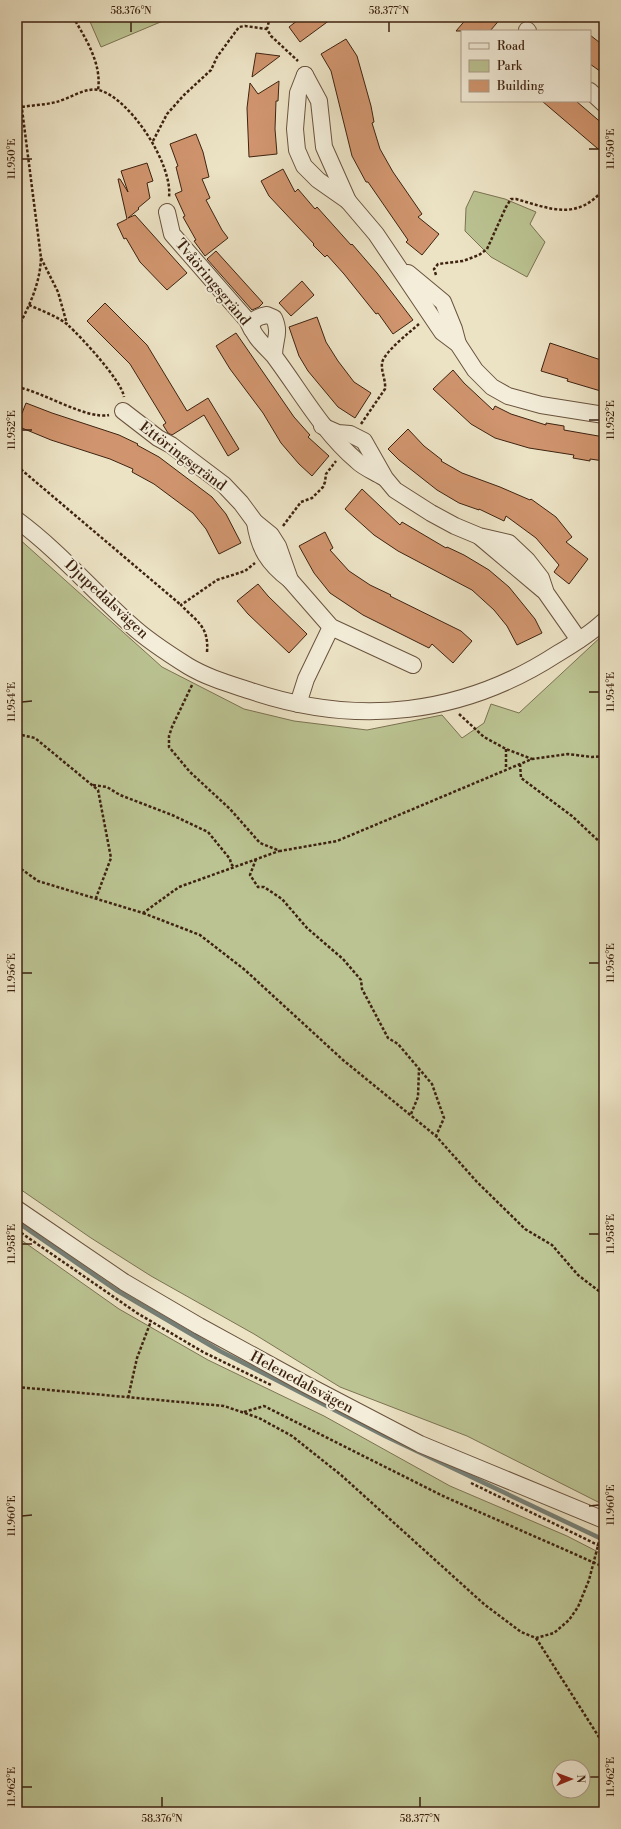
<svg xmlns="http://www.w3.org/2000/svg" width="621" height="1829" viewBox="0 0 621 1829" font-family="'Libre Bodoni',serif">
<style>
.green{fill:#bbc392;stroke:#7c7352;fill-rule:evenodd}
.lines{fill:none;stroke-linecap:round;stroke-linejoin:round}
.stream{stroke:#757f76;stroke-width:4.5}
.building{fill:#d0956e;stroke:#3e2311}
.minor-casing{stroke:#6a533e;stroke-width:18}
.path{stroke:#3e2311;stroke-width:2.5;stroke-dasharray:3 2;stroke-linecap:butt}
.minor{stroke:#f3edd9;stroke-width:16}
.ticks{fill:none;stroke:#3e2311;stroke-width:1.5}
.labels{text-anchor:middle;stroke-width:4;stroke-linejoin:round;paint-order:stroke}
.street-label{font-size:15px;fill:#3e2311;stroke:#f3edd9}
.neatline{fill:none;stroke:#3e2311;stroke-width:1.5}
.ticks-label{font-size:10px;text-anchor:middle;fill:#3e2311}
</style>
<rect width="100%" height="100%" fill="#ece3c5"/>
<filter id="stains"><feTurbulence type="fractalNoise" baseFrequency=".005" numOctaves="4"/><feColorMatrix values="0 0 0 0 .2 0 0 0 0 .09 0 0 0 0 .02 0 0 0 .5 -.17"/></filter>
<radialGradient id="worn" r=".72"><stop offset=".6" stop-color="#630" stop-opacity="0"/><stop offset="1" stop-color="#630" stop-opacity=".3"/></radialGradient>
<g class="green">
<polygon points="88,17 169,17 170,18 101,47"/>
<polygon points="474,191 505,199 536,212 530,224 545,242 527,277 491,257 465,231 466,208"/>
<polygon points="17,537 162,667 244,709 294,721 367,730 442,715 462,738 484,723 491,704 519,713 604,634 604,1505 467,1436 340,1387 254,1334 151,1276 91,1238 17,1187"/>
<path d="M17 1237 119 1309 208 1360 324 1416 450 1486 567 1536 604 1555V1812H17ZM559 1767H583V1791H559Z"/>
</g>
<g class="lines">
<polyline class="stream" points="17,1222 116,1290 220,1351 385,1436 604,1540"/>
</g>
<g class="building">
<polygon points="302,17 334,17 300,42 289,27"/>
<polygon points="468,17 502,17 490,31 456,31"/>
<polygon points="590,35 604,46 604,74 590,64"/>
<polygon points="346,39 357,56 371,106 374,122 372,123 380,149 393,172 422,214 418,217 439,234 422,255 406,242 408,240 368,182 366,182 352,156 331,71 321,54"/>
<polygon points="256,53 280,56 252,77"/>
<polygon points="279,81 278,101 276,101 275,129 277,154 249,157 247,108 250,83 258,94"/>
<polygon points="542,101 576,101 604,125 604,154"/>
<polygon points="196,134 203,152 209,177 202,179 210,198 206,200 222,230 228,238 205,256 194,241 196,240 183,217 185,216 175,194 182,191 176,167 178,166 170,144"/>
<polygon points="147,163 153,181 147,183 150,198 138,208 139,209 128,218 135,215 187,273 167,290 140,262 126,238 124,239 117,224 127,219 118,179 120,179 128,192 121,171"/>
<polygon points="283,169 295,192 298,189 315,209 317,207 351,245 352,244 377,273 413,320 393,334 378,313 376,314 344,274 327,255 325,257 313,245 314,244 269,196 261,181"/>
<polygon points="216,251 263,303 259,307 252,310 207,259"/>
<polygon points="302,281 314,295 291,316 279,303"/>
<polygon points="105,303 147,345 187,411 208,398 239,449 228,456 204,415 172,435 168,433 163,425 166,423 130,364 87,321"/>
<polygon points="317,317 326,342 338,361 354,382 371,393 355,418 338,407 308,371 299,356 289,327"/>
<polygon points="236,333 294,417 310,435 308,437 329,456 312,476 299,464 281,443 263,413 230,369 216,346"/>
<polygon points="550,343 604,361 604,392 567,381 568,379 541,371"/>
<polygon points="453,370 464,383 493,410 495,406 511,414 546,425 546,423 564,426 564,430 604,437 604,461 590,459 590,461 573,458 574,455 529,448 495,438 471,424 433,389"/>
<polygon points="26,403 52,413 119,435 138,444 137,445 159,457 212,497 226,514 241,543 219,554 206,529 193,513 154,484 132,472 133,469 110,459 51,440 17,426"/>
<polygon points="408,429 424,446 442,460 441,461 462,473 500,487 530,500 531,499 556,517 572,537 566,542 588,559 569,584 554,572 559,565 536,538 506,516 504,521 479,509 479,510 459,503 437,490 399,460 388,449"/>
<polygon points="362,489 400,525 402,522 446,548 447,547 464,555 489,570 509,587 535,619 542,633 517,645 507,626 494,610 472,590 398,551 374,535 345,509"/>
<polygon points="325,532 333,548 330,550 349,571 370,585 391,595 390,596 461,631 472,641 453,663 432,644 429,648 363,615 330,593 314,573 299,546"/>
<polygon points="258,584 268,596 307,634 289,653 248,614 237,601"/>
</g>
<g class="lines">
<g class="minor-casing">
<g id="minor">
<polyline points="527,30 528,31"/>
<polyline points="305,75 298,93 295,129 297,150 304,166 318,180 348,201 376,234 442,332 458,344 475,370 492,387 508,396 541,405 604,415"/>
<polyline points="305,75 319,101 324,147 348,201"/>
<polyline points="590,91 604,104"/>
<polyline points="167,212 172,234 247,320 252,330"/>
<polyline points="408,273 443,302 454,329 458,344"/>
<path d="M274 356C274 339 281 334 274 318L267 315C261 316 254 318 252 324 250 334 268 349 274 356 301 392 322 431 357 461 364 468 375 472 383 477"/>
<polyline points="123,411 158,438 171,445 224,485 241,503 255,522 271,535 278,546 290,580 331,627 413,665"/>
<polyline points="322,426 338,433 350,434 364,441 385,478 395,490 431,513 455,526 479,536 509,543 527,560 541,578 546,593 579,640"/>
<path d="M17 520C59 551 92 590 131 625 145 638 172 656 188 666 208 678 230 684 251 691 358 727 463 715 557 654 574 644 590 634 604 621"/>
<path d="M255 522C259 549 268 563 290 580"/>
<polyline points="480,537 543,590"/>
<polyline points="298,704 306,679 331,627"/>
<polyline points="17,1209 124,1282 199,1326 305,1384 420,1444 604,1520"/>
</g>
</g>
<g class="path">
<path d="M73 17C86 39 102 64 98 90"/>
<polyline points="270,17 267,29 271,36 298,61"/>
<path d="M17 70 41 258C40 284 29 307 17 329"/>
<path d="M22 107C33 105 45 105 56 102 69 99 85 87 99 90 131 99 173 165 169 197"/>
<polyline points="153,141 167,114 184,95 211,70 217,57 239,27 245,26 267,29"/>
<polyline points="41,258 58,292 67,324"/>
<path d="M436 275 434 269 438 264 463 261 479 255 487 249 506 207 511 199H516C551 209 577 221 604 189"/>
<path d="M29 305C42 311 57 316 68 325 81 337 122 381 124 397"/>
<path d="M17 387C41 391 87 420 109 415"/>
<path d="M361 424 385 389C386 380 381 372 382 363 384 352 410 332 419 324"/>
<polyline points="17,466 181,605"/>
<polyline points="283,526 301,502 312,498 323,487 325,482 326,474 336,461"/>
<path d="M207 652C209 626 197 622 181 605L217 580 245 571 255 563"/>
<polyline points="192,685 172,727 169,736 169,747 190,772 230,809 260,843 280,851 337,841 532,759 568,754 592,757 604,756"/>
<polyline points="459,714 484,737 506,749 532,759"/>
<polyline points="17,734 35,738 98,790 111,858 96,898"/>
<polyline points="506,749 506,769"/>
<polyline points="520,764 521,778 572,816 604,846"/>
<polyline points="93,785 107,787 120,795 172,815 208,832 230,859 231,864 234,867"/>
<polyline points="256,859 250,875 258,887 264,887 282,899 307,928 343,959 361,980 362,989 388,1038 398,1044 432,1084 444,1118 436,1136"/>
<polyline points="17,866 38,881 143,913 179,887 279,851"/>
<polyline points="143,913 200,935 245,970 343,1060 436,1136 477,1182 525,1229 552,1245 578,1275 604,1295"/>
<polyline points="411,1114 418,1097 419,1069"/>
<polyline points="17,1230 137,1313 203,1352 271,1385"/>
<polyline points="17,1387 224,1406 259,1418 292,1436 341,1475 485,1605 521,1632 536,1638 554,1633 569,1620 578,1607 589,1580 601,1534"/>
<polyline points="128,1398 137,1358 151,1321"/>
<polyline points="244,1412 264,1406 443,1496 604,1567"/>
<polyline points="471,1483 604,1548"/>
<polyline points="536,1638 604,1745"/>
</g>
<use href="#minor" class="minor"/>
</g>
<path class="ticks" d="M131 22V32M389 22V32M589 149H599M22 159H32M589 420H599M22 430H32M589 692H599M22 702 32 701M589 963H599M22 973H32M589 1234H599M22 1244H32M589 1506 599 1505M22 1516 32 1515M589 1777H599M22 1787H32M162 1797V1807M420 1797V1807"/>
<g class="labels">
<g class="street-label">
<text transform="translate(213 282) rotate(50)" y="5">Tvåöringsgränd</text>
<text transform="translate(183 456) rotate(37)" y="5">Ettöringsgränd</text>
<text transform="translate(107 599) rotate(43)" y="5">Djupedalsvägen</text>
<text transform="translate(302 1382) rotate(28)" y="5">Helenedalsvägen</text>
</g>
</g>
<rect width="621" height="1829" fill="none" stroke="#ece3c5" stroke-width="44"/>
<rect x="461" y="30" width="130" height="72" fill="#f3edd9" stroke="#ab9c89"/>
<rect x="469" y="43" width="20" height="6" fill="#f3edd9" stroke="#ab9c89"/>
<text x="497" y="50" font-size="12" fill="#3e2311">Road</text>
<rect x="469" y="60" width="20" height="12" fill="#bbc392" stroke="#ab9c89"/>
<text x="497" y="70" font-size="12" fill="#3e2311">Park</text>
<rect x="469" y="80" width="20" height="12" fill="#d0956e" stroke="#ab9c89"/>
<text x="497" y="90" font-size="12" fill="#3e2311">Building</text>
<g transform="translate(571 1779) rotate(89)"><circle r="19" fill="#f3edd9" stroke="#ab9c89"/>
<path d="M0-3L7 15L0 10L-7 15Z" fill="#8f2418"/>
<text y="-6" font-size="11" font-weight="bold" text-anchor="middle" fill="#3e2311">N</text>
</g>
<rect x="22" y="22" width="577" height="1785" class="neatline"/>
<g class="ticks-label">
<text x="131" y="14">58.376°N</text>
<text x="389" y="14">58.377°N</text>
<text transform="translate(610 149) rotate(-90)" y="4">11.950°E</text>
<text transform="translate(11 159) rotate(-90)" y="4">11.950°E</text>
<text transform="translate(610 420) rotate(-90)" y="4">11.952°E</text>
<text transform="translate(11 430) rotate(-90)" y="4">11.952°E</text>
<text transform="translate(610 692) rotate(-90)" y="4">11.954°E</text>
<text transform="translate(11 702) rotate(-90)" y="4">11.954°E</text>
<text transform="translate(610 963) rotate(-90)" y="4">11.956°E</text>
<text transform="translate(11 973) rotate(-90)" y="4">11.956°E</text>
<text transform="translate(610 1234) rotate(-90)" y="4">11.958°E</text>
<text transform="translate(11 1244) rotate(-90)" y="4">11.958°E</text>
<text transform="translate(610 1505) rotate(-90)" y="4">11.960°E</text>
<text transform="translate(11 1516) rotate(-90)" y="4">11.960°E</text>
<text transform="translate(610 1777) rotate(-90)" y="4">11.962°E</text>
<text transform="translate(11 1787) rotate(-90)" y="4">11.962°E</text>
<text x="162" y="1822">58.376°N</text>
<text x="420" y="1822">58.377°N</text>
</g>
<rect width="100%" height="100%" filter="url(#stains)"/>
<rect width="100%" height="100%" fill="url(#worn)"/>
</svg>
